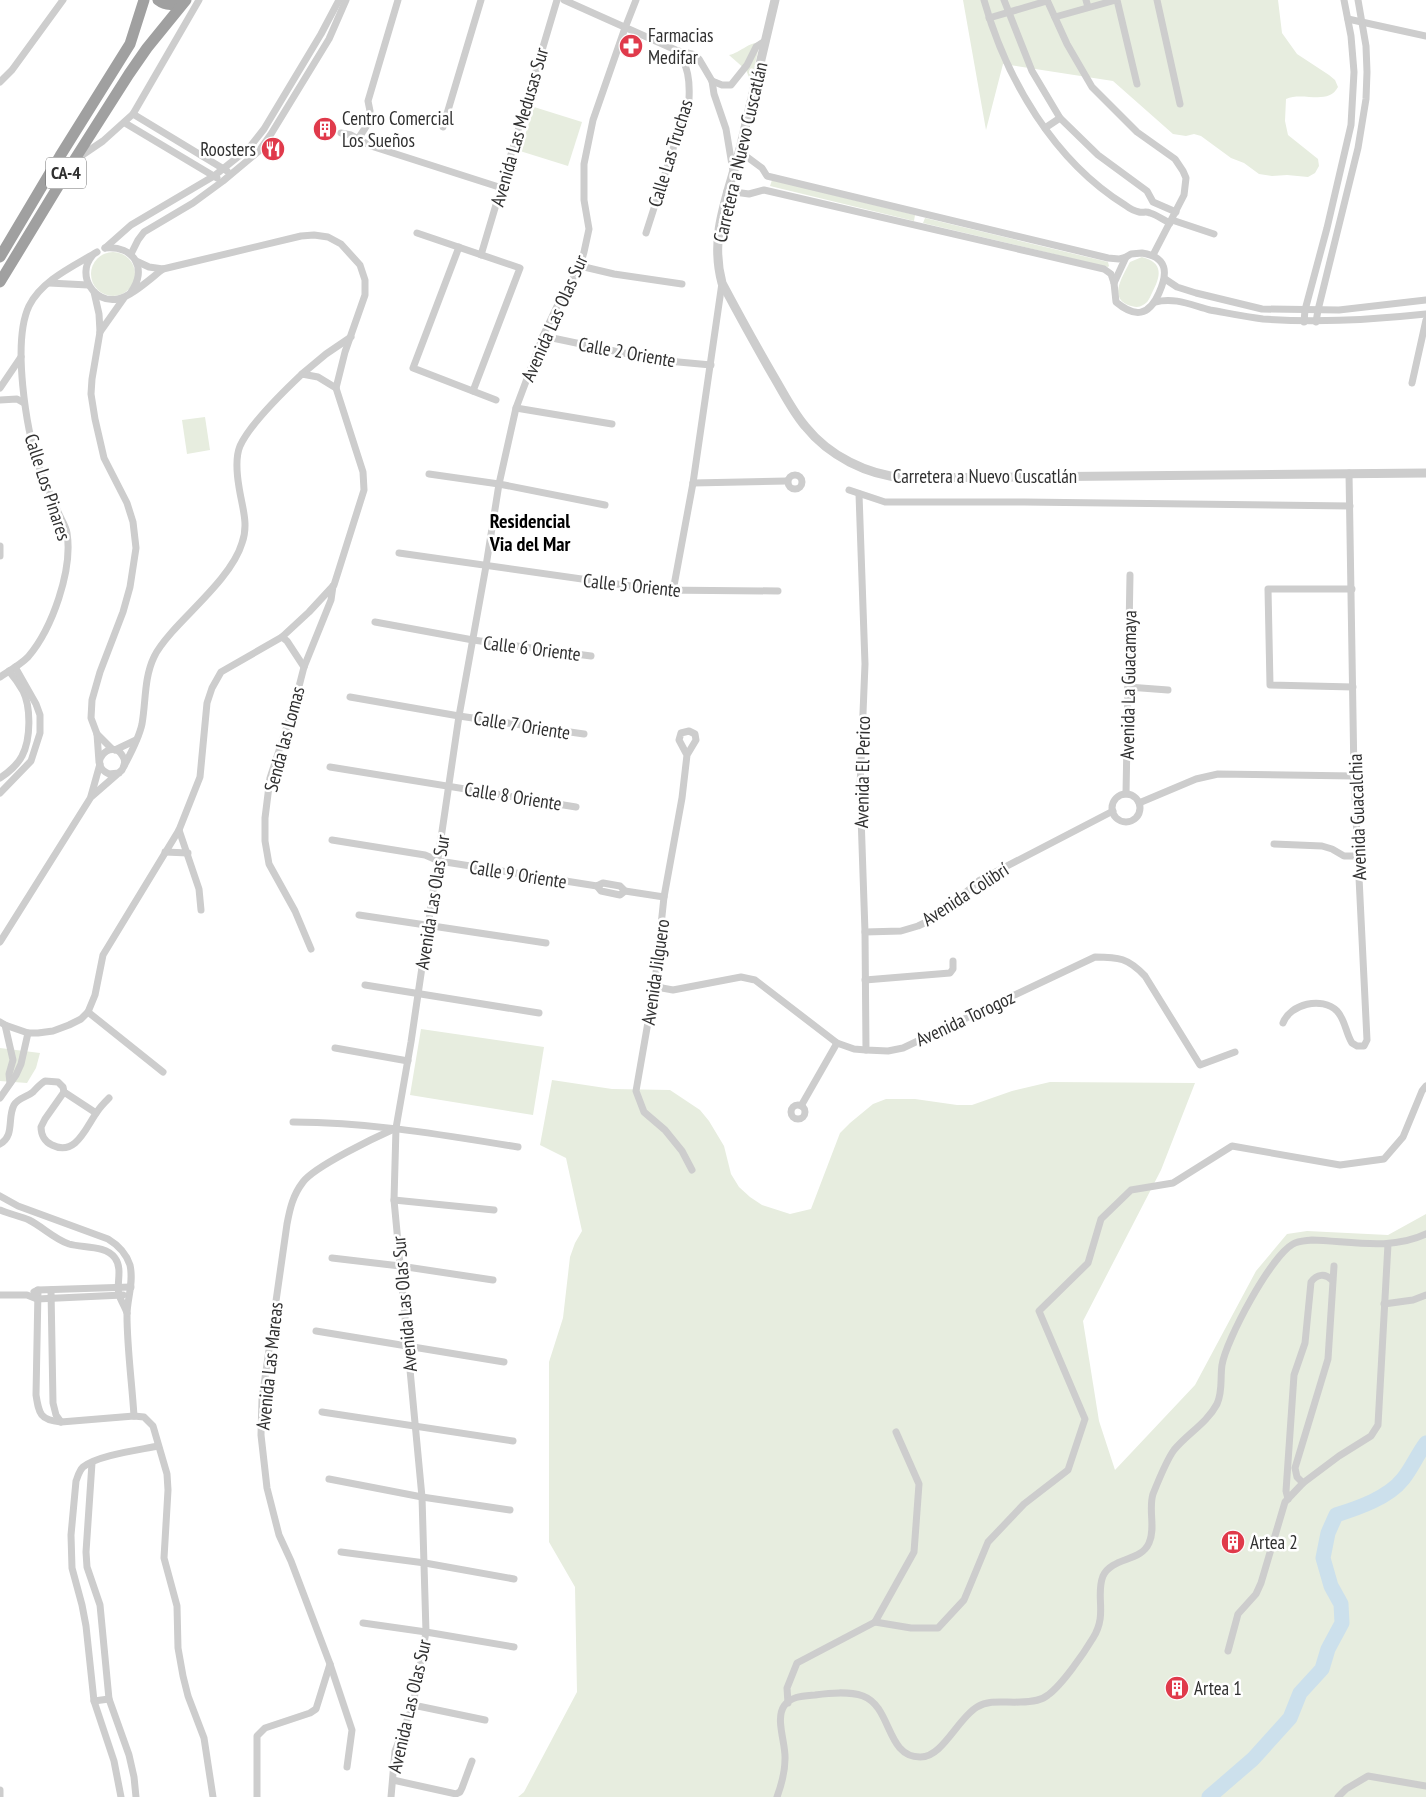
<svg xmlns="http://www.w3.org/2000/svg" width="1426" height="1797" viewBox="0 0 1426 1797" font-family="'PT Sans Narrow',sans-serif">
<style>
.green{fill:#e7eddf}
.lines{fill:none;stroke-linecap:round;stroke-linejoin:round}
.river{stroke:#cce0ec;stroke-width:15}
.minor{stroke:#cdcdcd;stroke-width:7}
.tertiary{stroke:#cdcdcd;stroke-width:9}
.trunk{stroke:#a0a0a0;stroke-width:11}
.labels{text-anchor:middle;stroke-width:5;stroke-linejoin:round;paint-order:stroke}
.shield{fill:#fff;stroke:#6e6e6e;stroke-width:1}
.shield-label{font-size:18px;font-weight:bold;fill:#303030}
.poi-label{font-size:19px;fill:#303030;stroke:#fff;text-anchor:start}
.street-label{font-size:19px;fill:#303030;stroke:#fff}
.neighbourhood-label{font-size:20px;font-weight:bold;fill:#000;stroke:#fff}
</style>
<rect width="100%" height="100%" fill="#fff"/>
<g class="green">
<path d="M963 0H1278L1282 33 1297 54 1329 75 1335 80 1338 87C1328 106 1303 91 1286 99L1285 121 1288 135 1318 159 1319 166 1315 173 1308 177 1287 175 1272 176 1259 174 1244 163 1231 158 1201 136 1194 134 1186 136 1173 134 1113 81 1003 64 986 130Z"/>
<path d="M760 42 751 82 746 70 729 55C742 52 745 44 760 42Z"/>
<polygon points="534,107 582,122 568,166 520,151"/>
<polygon points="772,180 915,215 914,221 770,186"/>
<polygon points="925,218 1108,262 1109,266 1108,267 923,223"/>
<circle cx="113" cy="274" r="22"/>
<path d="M1142 257C1164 263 1161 276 1152 293 1150 297 1148 303 1143 305 1139 308 1133 307 1128 305 1108 297 1124 274 1130 262Z"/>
<polygon points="205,417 210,450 187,454 182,420"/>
<polygon points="421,1029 544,1047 533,1115 410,1095"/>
<polygon points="0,1048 40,1053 36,1068 27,1083 0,1081"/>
<polygon points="552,1080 612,1089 670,1090 700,1110 709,1121 724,1146 731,1174 739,1187 750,1197 762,1205 790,1214 811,1209 840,1133 850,1123 873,1104 886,1099 915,1099 957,1105 972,1105 1012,1091 1050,1082 1195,1083 1161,1170 1083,1321 1099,1421 1115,1470 1195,1385 1256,1271 1287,1234 1307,1231 1388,1235 1426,1214 1426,1797 518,1797 524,1792 577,1692 575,1587 549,1542 549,1362 563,1318 570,1257 575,1243 582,1231 566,1158 540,1145"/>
</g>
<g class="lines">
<path class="river" d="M1209 1797 1253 1759 1290 1718 1300 1693 1322 1669 1328 1649 1342 1623 1341 1604 1331 1586 1323 1558 1328 1533 1336 1515C1358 1508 1388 1498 1403 1479 1412 1468 1417 1455 1426 1443"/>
<g class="minor">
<path d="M564 0 678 51C688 67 690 80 689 99L646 233"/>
<path d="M984 0C1006 79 1054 161 1125 205 1129 208 1134 211 1139 212 1143 213 1146 211 1150 213 1157 215 1163 220 1170 223"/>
<polyline points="1004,0 1032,71 1060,118 1098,155 1147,191 1153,202 1176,212"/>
<polyline points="1047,0 1067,44 1092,87 1137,132 1175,159 1183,171 1186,178 1184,195 1153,255"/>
<polyline points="1086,0 1088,7"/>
<polyline points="1117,0 1137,84"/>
<polyline points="1157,0 1180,104"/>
<polyline points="1055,17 1116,0"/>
<polyline points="989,18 1047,1"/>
<polyline points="1348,19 1426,36"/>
<polyline points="678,51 692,54 699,59 712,81 714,94 726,129 733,171"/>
<polyline points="712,81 722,85 731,85 747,65 756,47 765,41"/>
<polyline points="0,82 12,70 63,0"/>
<polyline points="133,114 227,171"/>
<polyline points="125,123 217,178"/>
<polyline points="443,127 481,0"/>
<polyline points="1045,128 1060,118"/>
<polyline points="341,133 351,135 371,146 502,188"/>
<polyline points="358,139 369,122 370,111 368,101 398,0"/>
<polyline points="739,151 762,168 767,176 1108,258 1119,259 1126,257"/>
<polyline points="78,158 103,141 133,114 199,0"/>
<polyline points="727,191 749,194 764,190 1104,269 1111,274 1114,283"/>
<polyline points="1172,220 1214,234"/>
<polyline points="417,233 520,268 473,391"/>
<polyline points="459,247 413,368 496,400"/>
<polyline points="105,248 131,225 214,176 249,148 264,129 321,34 339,0"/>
<path d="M105 248C134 245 148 269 131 292"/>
<path d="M1142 253C1168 257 1168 273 1159 293 1149 316 1135 318 1116 302L1114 283 1126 257 1131 254Z"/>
<polyline points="131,254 138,240 144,232 193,203 223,181 259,151 271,134 329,39 346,0"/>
<polyline points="481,255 557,0"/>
<path d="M92 256C76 275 94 304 118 299 132 296 151 278 163 269"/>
<polyline points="580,266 614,274 682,284"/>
<polyline points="1165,279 1177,287 1196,293 1262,309 1339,310 1426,300"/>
<polyline points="49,283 88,285"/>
<polyline points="94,292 99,314 100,332 92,379 91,394 95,419 104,458 127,503 133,522 136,548 130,587 123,612 100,672 92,700 91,718 97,734 99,762"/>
<path d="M1155 302C1175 297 1191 305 1210 310 1227 313 1246 317 1263 319 1318 323 1371 320 1426 314"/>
<polyline points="1304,322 1305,310 1327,228 1351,125 1354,72 1351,36 1344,0"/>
<polyline points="1316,322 1318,310 1358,148 1366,99 1367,72 1366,46 1358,0"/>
<polyline points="100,332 124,298"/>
<polyline points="543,336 657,360 711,365"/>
<polyline points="302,374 326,354 351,337"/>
<polyline points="1412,383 1426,320"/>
<polyline points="0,388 21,357"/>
<polyline points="0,400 17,399 24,403"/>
<polyline points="516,408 612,424"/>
<polyline points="429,474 499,484 605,505"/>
<circle cx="795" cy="482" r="7"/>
<polyline points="693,483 787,481"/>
<polyline points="849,490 885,502 1024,502 1350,506"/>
<polyline points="859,494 865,664 860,787 865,932 866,1050"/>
<polyline points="0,546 0,556"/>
<polyline points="399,553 659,590 778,591"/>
<polyline points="1352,589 1268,589 1270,685 1353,687"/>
<polyline points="673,591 693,483 722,283"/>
<polyline points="375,622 473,640 591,656"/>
<polyline points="282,637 287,641 304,667"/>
<path d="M0 677C9 671 20 665 28 657 52 629 73 570 67 533 66 526 61 519 58 512 52 497 44 482 39 467 26 429 12 342 29 306 42 280 74 266 97 252"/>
<polyline points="1128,687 1168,690"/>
<polyline points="350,697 459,716 584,734"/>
<polyline points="97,734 112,749"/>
<polyline points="115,750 136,740"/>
<polyline points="687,755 679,740 681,733 689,731 695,734 696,740 687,755 682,798 664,897 655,982 636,1091 644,1112 665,1130 682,1151 692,1170"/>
<path d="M124 766C131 753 139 738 142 724 146 701 144 678 154 657 158 648 165 640 172 632 193 608 233 574 242 543 249 524 242 507 239 487 237 475 235 458 240 446 250 424 284 391 302 374L318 377 336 388"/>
<polyline points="330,767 576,807"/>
<path d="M0 778C8 773 18 764 22 756 31 739 31 707 23 691 19 684 14 677 9 671"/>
<polyline points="0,793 31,761 40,733 40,715 36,704 15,667"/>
<polyline points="1126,794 1130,575"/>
<circle cx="1126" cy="808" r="14"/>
<polyline points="91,796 100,764"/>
<polyline points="1139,803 1196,779 1218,774 1354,776"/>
<polyline points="179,830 199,889 201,910"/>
<polyline points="332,840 425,855 439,861 597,886 603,883 620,886 625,891 664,897"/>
<polyline points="1274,844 1322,846 1332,849 1344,856 1358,856"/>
<polyline points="165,852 188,853"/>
<polyline points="597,886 601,891 620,895 625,891"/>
<polyline points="359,915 546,943"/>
<polyline points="865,932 901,931 918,926 939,916 980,880 1113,811"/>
<path d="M0 942 91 797 122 770C125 765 126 760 122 755 111 738 86 764 109 774L119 773"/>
<polyline points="311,949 295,911 269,864 265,841 265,818 270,778 295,702 304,667 331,600 333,586"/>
<polyline points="865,980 950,973 953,969 953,961"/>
<path d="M655 982 662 988 673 990 741 977 755 980 837 1043 854 1049 866 1050 888 1051 903 1048 1095 957C1119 957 1128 958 1145 976L1200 1065 1235 1052"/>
<polyline points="365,985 539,1013"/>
<polyline points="88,1012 163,1072"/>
<polyline points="0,1022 5,1025 28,1033 38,1033 53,1031 69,1025 81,1019 88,1012 95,995 103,955 179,830 200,777 207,703 212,688 221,672 282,637 309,612 334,585 364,490 363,472 336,388 345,352 365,295 365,280 360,265 341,244 328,237 314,235 301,236 163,269 149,267 136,261"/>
<path d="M1283 1023C1290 1004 1322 996 1337 1011 1345 1019 1346 1034 1352 1043L1357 1046H1364L1367 1040 1354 776 1349 473"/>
<polyline points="5,1025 13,1060 9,1074 10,1083"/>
<polyline points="335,1048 408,1061"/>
<path d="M64 1092 45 1119 41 1127C41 1135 45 1142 52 1145 76 1157 86 1127 97 1112 100 1107 105 1102 109 1098"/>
<polyline points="0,1098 16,1075 21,1064 28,1033"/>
<circle cx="798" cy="1112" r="7"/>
<polyline points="801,1106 837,1043"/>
<path d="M293 1122C369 1122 443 1135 518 1147"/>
<path d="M0 1144C15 1136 7 1118 14 1105 18 1098 27 1097 33 1092 37 1088 40 1084 45 1081L58 1082 63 1087 64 1092 96 1113"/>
<path d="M0 1196 18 1206 108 1239C118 1245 126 1253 130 1265 134 1283 127 1299 127 1315 127 1348 132 1383 134 1416"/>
<polyline points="394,1200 494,1210"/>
<path d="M0 1210C9 1214 20 1216 29 1220 43 1227 54 1239 69 1244 83 1248 106 1245 115 1258 123 1269 116 1284 119 1295 121 1301 125 1307 127 1313"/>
<polyline points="332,1258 400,1266 493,1280"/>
<path d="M38 1290 36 1395C39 1414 40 1420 61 1422L134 1416 144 1417 153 1426 167 1474 168 1490 164 1558 177 1606 178 1648 183 1676 188 1696 204 1738 213 1797"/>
<polyline points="51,1290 53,1403 56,1415 61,1422"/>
<polyline points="34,1292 38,1290 131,1287"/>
<polyline points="0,1295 27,1295 37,1299 123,1295"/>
<polyline points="1384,1304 1413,1300 1426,1295"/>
<polyline points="316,1331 504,1362"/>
<polyline points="322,1412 513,1441"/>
<polyline points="92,1463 86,1552 87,1567 100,1605 109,1699 129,1755 134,1777 136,1797"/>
<polyline points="329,1479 422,1497 510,1510"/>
<polyline points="1303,1483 1297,1477 1295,1468 1328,1359 1334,1266"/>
<path d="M1288 1499 1286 1491 1294 1375 1305 1343 1311 1282C1317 1274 1325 1273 1332 1280"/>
<polyline points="341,1552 425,1563 514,1579"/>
<polyline points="875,1622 911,1628 938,1628 964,1600 988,1542 1024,1504 1068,1470 1085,1419 1039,1311 1088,1263 1101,1219 1131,1190 1173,1183 1232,1146 1340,1165 1384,1159 1403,1137 1422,1091 1426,1086"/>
<polyline points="363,1623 426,1632 514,1647"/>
<polyline points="1228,1651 1238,1614 1256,1594 1261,1583 1285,1502 1303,1483 1339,1456 1371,1436 1378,1425 1388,1244"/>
<polyline points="94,1701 109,1699"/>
<polyline points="788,1703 787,1688 797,1663 875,1622 914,1552 919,1484 896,1432"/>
<polyline points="413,1705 485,1720"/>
<path d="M347 1767 352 1730 330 1664 291 1561 279 1535 267 1488 261 1435 262 1399 287 1224C290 1208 293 1195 303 1182 315 1166 376 1137 396 1128"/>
<polyline points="393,1780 456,1794 460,1792 462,1788 472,1761"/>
<polyline points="0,1790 0,1797"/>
<path d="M121 1797 114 1761 94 1701 86 1626 82 1605 72 1568 71 1535 76 1481C78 1476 79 1471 83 1467 98 1455 139 1450 158 1446"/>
<polyline points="257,1797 257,1736 265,1728 310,1713 316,1709 330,1664"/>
<polyline points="391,1797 395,1751 413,1705 426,1632 422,1497 394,1200 396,1128 411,1042 459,716 486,566 499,484 516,408 543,336 560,300 580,266 584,252 589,229 584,200 584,164 593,120 625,28 636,0"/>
<path d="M777 1797C781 1786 785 1771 785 1759 786 1744 775 1719 784 1706 791 1696 803 1696 815 1695 830 1693 848 1691 863 1696 892 1707 886 1757 920 1757 942 1758 958 1718 977 1707 990 1699 1006 1703 1020 1702 1029 1702 1041 1701 1048 1695 1062 1685 1084 1653 1093 1638 1108 1614 1095 1596 1103 1576 1112 1557 1141 1562 1149 1543 1156 1528 1148 1510 1153 1494 1157 1484 1168 1458 1174 1450 1187 1434 1207 1423 1217 1404 1223 1391 1220 1378 1222 1365 1226 1340 1271 1256 1293 1244 1298 1241 1305 1241 1312 1240 1349 1241 1391 1251 1426 1234"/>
<polyline points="1338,1797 1346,1789 1368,1776 1426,1786"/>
</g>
<path class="tertiary" d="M775 0C763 50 752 99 740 149 728 195 709 235 722 283 739 315 756 346 774 377 784 394 793 412 805 426 829 456 867 475 905 478L1426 473"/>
<g class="trunk">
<path d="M158 0C167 7 175 5 185 0"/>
<polyline points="0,257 60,156 130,44 144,0"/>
<polyline points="0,282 73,162 129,74 147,48 186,0"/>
</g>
</g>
<defs>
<g id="pharmacy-disc" transform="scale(1.25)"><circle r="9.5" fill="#e03a4b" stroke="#fff"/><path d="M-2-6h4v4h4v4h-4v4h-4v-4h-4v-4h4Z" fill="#fff"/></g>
<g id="building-disc" transform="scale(1.25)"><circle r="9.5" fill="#e03a4b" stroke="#fff"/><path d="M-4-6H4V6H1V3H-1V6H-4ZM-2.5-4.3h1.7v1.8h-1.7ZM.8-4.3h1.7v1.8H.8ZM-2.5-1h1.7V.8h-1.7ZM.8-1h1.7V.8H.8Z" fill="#fff"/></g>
<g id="restaurant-disc" transform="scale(1.25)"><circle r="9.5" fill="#e03a4b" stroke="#fff"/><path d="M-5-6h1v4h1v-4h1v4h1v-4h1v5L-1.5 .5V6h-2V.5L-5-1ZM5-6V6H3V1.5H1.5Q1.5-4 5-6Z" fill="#fff"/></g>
</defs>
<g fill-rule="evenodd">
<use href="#pharmacy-disc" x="631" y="46"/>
<use href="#building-disc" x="325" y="129"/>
<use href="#restaurant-disc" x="273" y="149"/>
<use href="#building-disc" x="1233" y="1542"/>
<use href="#building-disc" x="1177" y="1688"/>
</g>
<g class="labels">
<rect class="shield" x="46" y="157.5" width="40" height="31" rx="4"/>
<g class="shield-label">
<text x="66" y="179">CA-4</text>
</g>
<g class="poi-label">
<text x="648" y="42">Farmacias<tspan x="648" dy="22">Medifar</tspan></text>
<text x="342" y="125">Centro Comercial<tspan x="342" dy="22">Los Sueños</tspan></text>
<text x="256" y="156" text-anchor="end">Roosters</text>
<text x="1250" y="1549">Artea 2</text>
<text x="1194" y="1695">Artea 1</text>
</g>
<g class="street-label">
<text transform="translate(519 127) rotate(-74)" y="7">Avenida Las Medusas Sur</text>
<text transform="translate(740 152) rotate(-77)" y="7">Carretera a Nuevo Cuscatlán</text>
<text transform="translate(670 153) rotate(-73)" y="7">Calle Las Truchas</text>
<text transform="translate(554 318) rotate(-66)" y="7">Avenida Las Olas Sur</text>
<text transform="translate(627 352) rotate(10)" y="7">Calle 2 Oriente</text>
<text x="985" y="483">Carretera a Nuevo Cuscatlán</text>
<text transform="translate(48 487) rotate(72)" y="7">Calle Los Pinares</text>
<text transform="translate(632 585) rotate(6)" y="7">Calle 5 Oriente</text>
<text transform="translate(532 648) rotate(7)" y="7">Calle 6 Oriente</text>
<text transform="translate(1128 685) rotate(-89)" y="7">Avenida La Guacamaya</text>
<text transform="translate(522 725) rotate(9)" y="7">Calle 7 Oriente</text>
<text transform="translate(284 739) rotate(-75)" y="7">Senda las Lomas</text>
<text transform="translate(862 772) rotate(-89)" y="7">Avenida El Perico</text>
<text transform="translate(513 796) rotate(9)" y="7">Calle 8 Oriente</text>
<text transform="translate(1357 817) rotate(-92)" y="7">Avenida Guacalchia</text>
<text transform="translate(518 874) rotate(9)" y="7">Calle 9 Oriente</text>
<text transform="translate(965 894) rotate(-33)" y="7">Avenida Colibrí</text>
<text transform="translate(432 902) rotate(-81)" y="7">Avenida Las Olas Sur</text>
<text transform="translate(655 972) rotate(-82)" y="7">Avenida Jilguero</text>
<text transform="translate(965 1018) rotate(-25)" y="7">Avenida Torogoz</text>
<text transform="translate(404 1304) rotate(-95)" y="7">Avenida Las Olas Sur</text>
<text transform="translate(269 1366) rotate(-84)" y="7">Avenida Las Mareas</text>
<text transform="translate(409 1706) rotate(-77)" y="7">Avenida Las Olas Sur</text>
</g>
<g class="neighbourhood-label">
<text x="530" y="528">Residencial<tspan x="530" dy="23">Via del Mar</tspan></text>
</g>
</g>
</svg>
